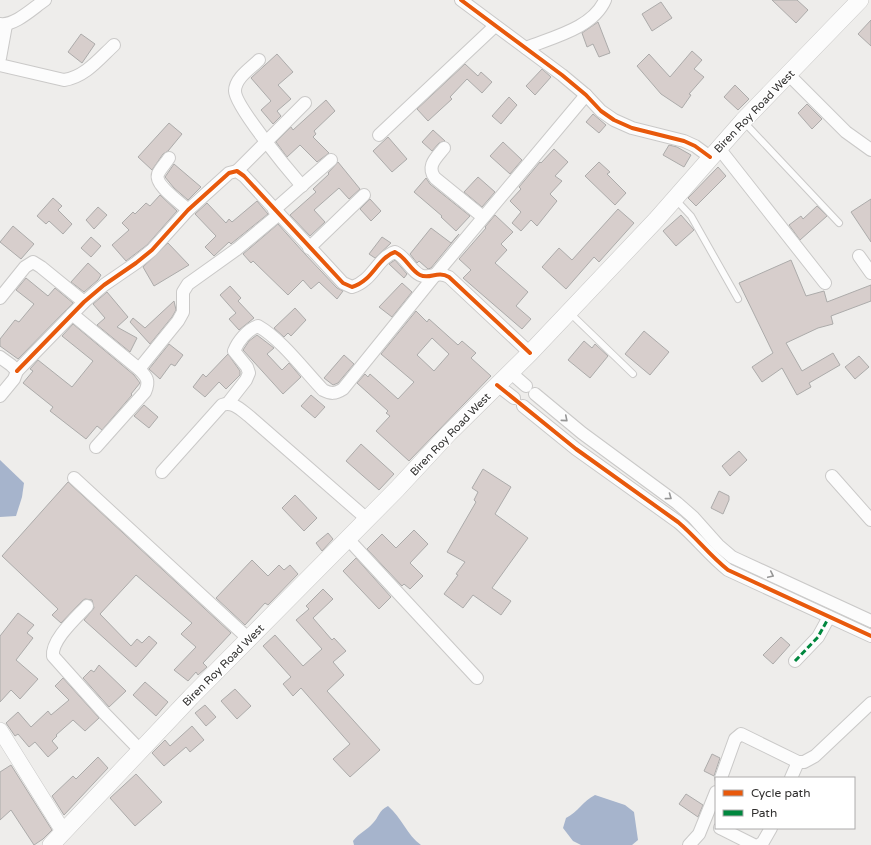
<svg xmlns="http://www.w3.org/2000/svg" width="871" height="845" viewBox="0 0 871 845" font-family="'Varela Round',sans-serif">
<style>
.water{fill:#a6b4cc}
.building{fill:#d7cecc;stroke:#acabaa;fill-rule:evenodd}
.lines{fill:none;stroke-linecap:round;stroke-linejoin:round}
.service-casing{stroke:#cac9c8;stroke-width:8}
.minor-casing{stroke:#cac9c8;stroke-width:14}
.tertiary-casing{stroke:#cac9c8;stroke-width:16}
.secondary-casing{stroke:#cac9c8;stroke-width:18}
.service{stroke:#fcfcfc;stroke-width:6}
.minor{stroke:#fcfcfc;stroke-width:12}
.tertiary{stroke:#fcfcfc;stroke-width:15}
.secondary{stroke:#fcfcfc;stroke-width:17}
.quiet{stroke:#00873e;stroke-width:3;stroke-dasharray:6 3;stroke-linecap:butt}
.cycleway-casing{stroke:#fff;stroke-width:6}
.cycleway{stroke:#e8590c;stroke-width:4}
.oneway{stroke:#969696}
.labels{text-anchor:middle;stroke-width:3;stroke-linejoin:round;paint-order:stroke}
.street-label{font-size:11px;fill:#31302f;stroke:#fff}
</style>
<rect width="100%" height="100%" fill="#eeedeb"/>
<g class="water">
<polygon points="0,460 24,483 22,497 16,516 0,517"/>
<path d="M595 795 625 805 634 812 638 840 632 845H581L573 841 563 828 566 818C578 812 583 801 595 795Z"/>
<path d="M388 806C402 818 407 835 421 845H354L353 841C359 833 367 830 373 823 379 817 379 810 388 806Z"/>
</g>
<g class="building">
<polygon points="772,0 797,0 808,10 796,23"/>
<polygon points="661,2 672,18 652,31 642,14"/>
<polygon points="871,20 871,46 858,34"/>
<polygon points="598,22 610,53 599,57 593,44 587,47 582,33"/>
<polygon points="81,34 95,44 82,63 68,52"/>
<polygon points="692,51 702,60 694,69 704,77 689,94 691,95 682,108 661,94 637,66 649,54 670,77"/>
<polygon points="277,54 293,72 278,85 291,99 277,111 281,116 273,124 261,110 271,101 251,78"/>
<polygon points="465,64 478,76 481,72 492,82 482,93 467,79 450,97 452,99 428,121 417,109"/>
<polygon points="542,69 551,77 535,95 526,86"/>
<polygon points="735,85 749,99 738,110 724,97"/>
<polygon points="509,97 517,105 501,124 492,116"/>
<polygon points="326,100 335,111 314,131 316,134 313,137 329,153 317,162 300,145 287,157 276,142 291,127 293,130"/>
<polygon points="807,104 822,119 812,129 798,113"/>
<polygon points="593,114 606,125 599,133 586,122"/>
<polygon points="169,123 182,134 168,151 163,154 152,170 138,157"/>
<polygon points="433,130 445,141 439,143 432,151 422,142"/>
<polygon points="388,137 407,159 392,172 373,151"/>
<polygon points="503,142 522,160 510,174 490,156"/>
<polygon points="669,145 677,147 691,155 684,167 663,155"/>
<polygon points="554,149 568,162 555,176 562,181 550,194 557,201 537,226 531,220 521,231 512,223 521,212 510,201 521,189 519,187 540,162 541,163"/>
<polygon points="338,162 360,189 349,199 339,188 314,210 325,222 310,236 290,215 316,192 313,189 329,174 328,173"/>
<polygon points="599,162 610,172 607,174 626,193 615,205 585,176"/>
<polygon points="174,164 201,187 188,200 174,188 165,177"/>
<polygon points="718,167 726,176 696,206 688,198"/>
<polygon points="478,177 495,192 482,207 464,192"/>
<polygon points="426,178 430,184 470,216 456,231 441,217 442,216 414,192"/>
<polygon points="160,195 177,211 147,245 126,261 112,245 129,230 122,223 133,212 135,214 146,203 150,206"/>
<polygon points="53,198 62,206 58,210 72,224 63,234 49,221 46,224 37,216"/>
<polygon points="370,199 381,211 371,221 360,209"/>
<polygon points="871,199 871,242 851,212"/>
<polygon points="257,201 268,214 232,243 231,244 229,242 214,256 205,247 216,236 195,214 207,203 226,223 229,219 232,222"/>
<polygon points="817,206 827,216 800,240 789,225 801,216 803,219"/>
<polygon points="98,207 107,215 94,229 86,220"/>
<polygon points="618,209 634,223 599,262 594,257 566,289 542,267 559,248 572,260"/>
<polygon points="495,215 513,232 501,244 507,250 495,263 528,292 516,306 531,319 522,329 463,278 471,270 459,259 486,228 485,227"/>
<polygon points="681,215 694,230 676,246 663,231"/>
<polygon points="278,224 304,253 337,288 343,291 337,299 319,282 311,289 303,280 288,295 253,261 251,263 243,254"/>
<polygon points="13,226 34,244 21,259 0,242"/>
<polygon points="431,228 451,243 459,234 431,268 428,269 419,261 417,263 410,254"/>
<polygon points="91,237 101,246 91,257 81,248"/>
<polygon points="382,237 391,243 375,258 369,254"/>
<polygon points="168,243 189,265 154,286 143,267"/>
<polygon points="395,260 407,274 404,278 389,264"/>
<polygon points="791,260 806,296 824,291 827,302 871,285 871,301 831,316 833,324 818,328 786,343 802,371 833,353 840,365 809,383 811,387 797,395 782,368 762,382 752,367 773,353 739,283"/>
<polygon points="88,263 101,275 98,280 84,292 71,282"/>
<polygon points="26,278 48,296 55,288 73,303 18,359 0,346 0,339 15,320 19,322 34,304 16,290"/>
<polygon points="402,283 412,292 392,317 379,307"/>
<polygon points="230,286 241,298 238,301 254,318 239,330 229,319 236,313 220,295"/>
<polygon points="107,292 128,317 117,327 137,338 130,352 97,325 105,318 93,304"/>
<polygon points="174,301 176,310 172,317 150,344 130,322 133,318 145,328"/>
<polygon points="295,308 306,320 291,336 288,333 284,337 274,328"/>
<path d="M416 311 427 322 429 319 458 345 462 341 476 353 471 358 491 376 409 461 376 431 390 416 386 413 388 411 357 383 365 374 368 377 370 374 398 399 414 382 381 354ZM432 338 449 354 434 371 417 355Z"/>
<polygon points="73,324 134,375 140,383 131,394 132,395 102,430 97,426 86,439 50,411 53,407 23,383 33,371 30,369 38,360 72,387 93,361 62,336"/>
<polygon points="644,331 669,352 650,375 625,354"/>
<polygon points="257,335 274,348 267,354 282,370 289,363 301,377 283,394 243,350 249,341"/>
<polygon points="584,341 592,348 595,344 608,356 590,378 568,360"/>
<polygon points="169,344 183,355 175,366 171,364 160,379 149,369"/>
<polygon points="228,354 240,371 240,375 226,389 219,382 205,397 193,387 203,374 206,377"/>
<polygon points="344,355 354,364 338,383 333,385 324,378"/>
<polygon points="859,356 869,367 855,379 845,367"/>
<polygon points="311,395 325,407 315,418 301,406"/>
<polygon points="144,405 158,417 149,428 134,416"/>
<polygon points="361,444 394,474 379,490 346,461"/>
<polygon points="739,451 747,460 730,476 722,466"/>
<polygon points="483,469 511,487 495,514 528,538 492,588 511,601 501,615 473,595 463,608 444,594 458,575 456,574 465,562 447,552 476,502 474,500 478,492 472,488"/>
<polygon points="68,482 231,633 203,663 207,667 198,675 196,672 188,681 174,670 196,647 181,634 192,623 136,575 100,614 131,646 137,639 142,643 149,636 157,643 136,667 84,620 94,608 92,600 85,599 82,601 61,623 52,615 58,609 2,556"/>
<polygon points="719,491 729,496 729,500 723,514 711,508"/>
<polygon points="295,495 317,518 304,531 282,508"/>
<polygon points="414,530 428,544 410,563 423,576 410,589 404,584 402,586 367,549 382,534 396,548"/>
<polygon points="328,533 333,539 322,551 316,543"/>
<polygon points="356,558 391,597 379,609 343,571"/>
<polygon points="252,560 268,576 279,565 284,570 290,565 298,574 268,605 265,603 245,625 216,598"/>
<polygon points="323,589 333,599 313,618 332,640 334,638 346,651 333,662 344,675 327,691 380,750 350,777 333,759 350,744 301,688 293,696 283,684 291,677 263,646 275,635 303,666 322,649 296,620 309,609 306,606"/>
<polygon points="18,613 34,625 27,633 33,638 16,660 38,679 20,699 11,690 0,702 0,636"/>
<polygon points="781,637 790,645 773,664 763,655"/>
<polygon points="99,665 126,691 109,707 83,678 91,670 94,672"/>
<polygon points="63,678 99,718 85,731 73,720 56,735 57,736 52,741 58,748 48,757 35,742 29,747 18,734 15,736 6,723 18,712 31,727 48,711 51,715 69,700 55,686"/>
<polygon points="145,682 168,702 156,716 133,695"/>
<polygon points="235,689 251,706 237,719 221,701"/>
<polygon points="205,705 216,717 206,726 195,713"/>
<polygon points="192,726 204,740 190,752 186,747 164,766 152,753 165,740 170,746"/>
<polygon points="712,754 720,758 714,776 704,771"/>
<polygon points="98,757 108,768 64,815 52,796 73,776 76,779"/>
<polygon points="11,765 52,830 43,839 34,845 11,810 0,820 0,772"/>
<polygon points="136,774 162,802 135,826 110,798"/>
<polygon points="686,794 703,805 698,817 679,804"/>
</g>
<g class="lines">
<g class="service-casing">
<g id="service">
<polyline points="744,122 839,223"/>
<polyline points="676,200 691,216 738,299"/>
<polyline points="570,313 633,374"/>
</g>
</g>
<g class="minor-casing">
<g id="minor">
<polyline points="461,0 562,75 586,95 601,111 614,120 632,128 684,141 695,146 710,157"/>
<path d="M0 24C15 26 33 8 45 0"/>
<path d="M526 48C553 37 593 28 605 0"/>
<polyline points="0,58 6,25"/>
<path d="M259 60C251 68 235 78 235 91 235 106 289 171 302 186"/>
<path d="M0 65 64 80C85 77 99 59 114 45"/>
<polyline points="789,75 846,132 871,150"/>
<polyline points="379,135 495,26"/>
<polyline points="718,147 825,283"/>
<path d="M444 148C436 158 426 166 435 178L483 217"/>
<path d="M169 158C166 163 160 169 158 174 154 185 181 203 188 210"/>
<polyline points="237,171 305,103"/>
<polyline points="274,210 331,160"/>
<polyline points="309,248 364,195"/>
<polyline points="859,256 871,273"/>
<polyline points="0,298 25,267 33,262 41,267 84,302"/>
<path d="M72 314 139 369C147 377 150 381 145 392L96 447"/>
<polyline points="0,357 11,365 17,371 14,379 0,396"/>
<polyline points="139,369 178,321 183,312 183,292 188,284 237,249 278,215"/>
<path d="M17 371 84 302 104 285 136 263 152 250 188 210 229 173 237 171 244 176 343 283 352 287C373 281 377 258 395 252 406 257 410 270 420 275 430 280 437 270 449 277L530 353"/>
<polyline points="510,372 526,386"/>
<polyline points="497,385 514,398"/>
<polyline points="535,394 582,433 677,503 693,517 718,545 732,557 871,621"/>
<path d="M228 403 246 380 249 373 247 367 234 351C238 341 247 330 258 326 281 339 304 370 323 390 331 394 335 394 343 389L436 274 586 95"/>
<path d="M523 406 576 449 678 522C696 537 710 556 728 570L871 636"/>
<path d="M162 472 222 405C233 401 241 410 249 416L367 519"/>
<polyline points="832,476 871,520"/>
<polyline points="74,478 250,640"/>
<polyline points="348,539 477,678"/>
<path d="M87 606C76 618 51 640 53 656L104 713 140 750"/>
<polyline points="795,661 818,637 829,617"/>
<polyline points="721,778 735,739 741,734 798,762 804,762 815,756 871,703"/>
<polyline points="791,778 798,762"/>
<polyline points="720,828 754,845"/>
<polyline points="689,845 699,834 716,792"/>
<polyline points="759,845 763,842 771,828"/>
</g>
</g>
<g class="tertiary-casing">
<polyline id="tertiary" points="0,730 63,831"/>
</g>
<g class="secondary-casing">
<polyline id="secondary" points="51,845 191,697 397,489 449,433 530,353 656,220 743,121 860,0"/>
</g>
<use href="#service" class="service"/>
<use href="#minor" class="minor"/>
<use href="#tertiary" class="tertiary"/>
<use href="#secondary" class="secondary"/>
<polyline class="quiet" points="795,661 818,637 829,617"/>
<g class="cycleway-casing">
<g id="cycleway">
<polyline points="461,0 562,75 586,95 601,111 614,120 632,128 684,141 695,146 710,157"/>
<path d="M17 371 84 302 104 285 136 263 152 250 188 210 229 173 237 171 244 176 343 283 352 287C373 281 377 258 395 252 406 257 410 270 420 275 430 280 437 270 449 277L530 353"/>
<path d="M497 385 576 449 678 522C696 537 710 556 728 570L871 636"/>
</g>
</g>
<use href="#cycleway" class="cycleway"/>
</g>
<defs><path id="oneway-chevron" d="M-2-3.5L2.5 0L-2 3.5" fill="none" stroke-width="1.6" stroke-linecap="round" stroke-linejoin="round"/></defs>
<g class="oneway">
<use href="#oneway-chevron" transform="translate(565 419) rotate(40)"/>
<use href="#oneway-chevron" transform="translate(669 497) rotate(36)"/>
<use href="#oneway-chevron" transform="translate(771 575) rotate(25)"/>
</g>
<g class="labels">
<g class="street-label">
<text transform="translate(754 111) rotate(-46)" y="4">Biren Roy Road West</text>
<text transform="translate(450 434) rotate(-46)" y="4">Biren Roy Road West</text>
<text transform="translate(223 665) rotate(-45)" y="4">Biren Roy Road West</text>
</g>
</g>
<rect x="715" y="777" width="140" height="52" fill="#ffffff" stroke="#adacac"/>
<rect x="723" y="790" width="20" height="6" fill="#e8590c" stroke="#adacac"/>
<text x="751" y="797" font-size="12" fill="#31302f">Cycle path</text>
<rect x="723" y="810" width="20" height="6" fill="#00873e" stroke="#adacac"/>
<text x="751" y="817" font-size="12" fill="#31302f">Path</text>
</svg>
